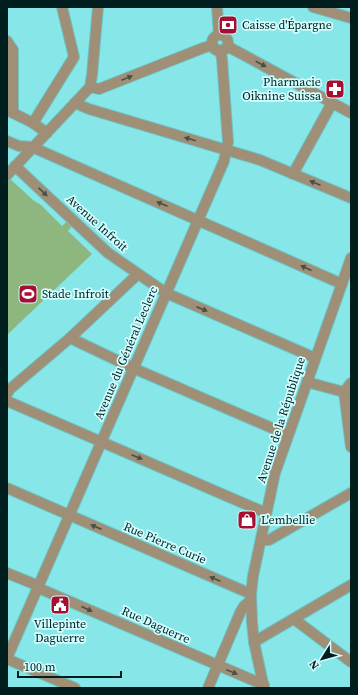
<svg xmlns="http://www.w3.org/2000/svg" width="358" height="695" viewBox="0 0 358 695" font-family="'Source Serif 4',serif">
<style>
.green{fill:#8eb77f}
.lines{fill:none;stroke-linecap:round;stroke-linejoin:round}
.minor-casing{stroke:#6ec2c4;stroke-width:12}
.minor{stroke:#9f8f76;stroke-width:10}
.oneway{fill:#485046}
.labels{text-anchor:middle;stroke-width:3.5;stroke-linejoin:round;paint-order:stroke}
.poi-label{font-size:12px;fill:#001d1e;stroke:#d1feff;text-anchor:start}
.street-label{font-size:12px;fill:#001d1e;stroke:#d1feff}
</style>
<rect width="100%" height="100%" fill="#86e6e8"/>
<polygon class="green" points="10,179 33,200 41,205 62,226 67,221 73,225 68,231 92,254 7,335 7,182"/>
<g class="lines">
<g class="minor-casing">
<g id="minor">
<polyline points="217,7 219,35"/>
<polyline points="313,7 351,18"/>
<circle cx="220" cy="43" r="8"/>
<polyline points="7,41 13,50 13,113"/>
<polyline points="227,46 351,113"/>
<polyline points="90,87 99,89 203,48 213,45"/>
<polyline points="75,103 89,109 260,160 351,198"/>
<polyline points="7,110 33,123 47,133"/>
<polyline points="33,123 74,57 62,7"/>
<polyline points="7,141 19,146 32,147 342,284"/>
<polyline points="15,166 108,253 166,293 315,358"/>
<polyline points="293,174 332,103"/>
<polyline points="7,175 90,87 92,75 98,7"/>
<polyline points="70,338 133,368 288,435"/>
<polyline points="307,382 351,394"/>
<polyline points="351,383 344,392 351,447"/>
<polyline points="7,394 10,389 70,338 138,274"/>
<polyline points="7,401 266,513"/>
<polyline points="7,488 251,594"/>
<polyline points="261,540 269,540 351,493"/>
<polyline points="7,573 34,584 43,590 264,685"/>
<polyline points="294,619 351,662"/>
<polyline points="254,642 351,585"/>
<polyline points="7,658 224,161 228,142 222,59 220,50"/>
<polyline points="7,659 75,688"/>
<polyline points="208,688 240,613 244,606 251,600"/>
<polyline points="264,688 254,642 252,622 251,594 253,576 275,473 351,258"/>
</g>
</g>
<use href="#minor" class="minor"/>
</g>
<defs><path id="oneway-solid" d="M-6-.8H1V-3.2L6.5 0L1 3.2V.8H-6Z"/></defs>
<g class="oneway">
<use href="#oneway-solid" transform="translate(261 64) rotate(28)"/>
<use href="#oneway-solid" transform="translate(127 78) rotate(-22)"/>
<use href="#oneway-solid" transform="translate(190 139) rotate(-164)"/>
<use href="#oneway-solid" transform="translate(315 183) rotate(-157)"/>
<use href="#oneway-solid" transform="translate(43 192) rotate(43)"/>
<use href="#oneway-solid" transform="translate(162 204) rotate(-157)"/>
<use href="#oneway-solid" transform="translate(306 268) rotate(-156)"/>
<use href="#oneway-solid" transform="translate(202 309) rotate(23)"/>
<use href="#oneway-solid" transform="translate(137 457) rotate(23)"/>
<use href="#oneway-solid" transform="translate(96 527) rotate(-157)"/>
<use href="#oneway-solid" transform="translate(215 579) rotate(-157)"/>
<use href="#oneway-solid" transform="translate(87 609) rotate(24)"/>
<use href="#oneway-solid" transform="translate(232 672) rotate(22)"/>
</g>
<defs>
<g id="bank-square" transform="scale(1)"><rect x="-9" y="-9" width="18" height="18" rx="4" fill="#a70e31" stroke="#d1feff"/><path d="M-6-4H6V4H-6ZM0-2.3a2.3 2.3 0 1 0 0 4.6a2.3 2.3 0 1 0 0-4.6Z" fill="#fff"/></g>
<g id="pharmacy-square" transform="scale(1)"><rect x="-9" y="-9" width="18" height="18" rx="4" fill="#a70e31" stroke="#d1feff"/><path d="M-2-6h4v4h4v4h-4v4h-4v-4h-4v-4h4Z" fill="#fff"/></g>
<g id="stadium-square" transform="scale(1)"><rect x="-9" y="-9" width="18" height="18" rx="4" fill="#a70e31" stroke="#d1feff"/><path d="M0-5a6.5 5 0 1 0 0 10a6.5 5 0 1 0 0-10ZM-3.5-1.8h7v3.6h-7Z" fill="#fff"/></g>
<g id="shop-square" transform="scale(1)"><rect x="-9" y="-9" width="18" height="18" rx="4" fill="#a70e31" stroke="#d1feff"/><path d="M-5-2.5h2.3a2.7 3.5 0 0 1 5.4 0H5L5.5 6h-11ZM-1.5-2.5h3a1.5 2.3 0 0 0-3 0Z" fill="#fff"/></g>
<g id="civic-square" transform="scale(1)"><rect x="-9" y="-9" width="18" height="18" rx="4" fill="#a70e31" stroke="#d1feff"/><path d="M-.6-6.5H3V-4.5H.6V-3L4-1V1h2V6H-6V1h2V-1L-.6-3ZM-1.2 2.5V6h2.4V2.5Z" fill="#fff"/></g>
</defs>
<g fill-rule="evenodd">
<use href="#bank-square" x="228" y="25"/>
<use href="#pharmacy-square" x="335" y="89"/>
<use href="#stadium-square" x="28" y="294"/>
<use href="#shop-square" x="247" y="520"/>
<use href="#civic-square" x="60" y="605"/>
</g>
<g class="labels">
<g class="poi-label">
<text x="242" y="29">Caisse d'Épargne</text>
<text x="321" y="86" text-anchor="end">Pharmacie<tspan x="321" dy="14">Oiknine Suissa</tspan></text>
<text x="42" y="298">Stade Infroit</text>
<text x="261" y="524">L'embellie</text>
<text x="60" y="628" text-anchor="middle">Villepinte<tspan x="60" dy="14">Daguerre</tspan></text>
</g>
<g class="street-label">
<text transform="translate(97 223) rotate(42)" y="4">Avenue Infroit</text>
<text transform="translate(126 353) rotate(-67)" y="4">Avenue du Général Leclerc</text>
<text transform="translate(281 420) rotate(-72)" y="4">Avenue de la République</text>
<text transform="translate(165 543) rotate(23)" y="4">Rue Pierre Curie</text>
<text transform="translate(156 625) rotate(24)" y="4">Rue Daguerre</text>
</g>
</g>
<rect width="358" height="695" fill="none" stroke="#001d1e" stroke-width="16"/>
<g transform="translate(322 659) rotate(233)" stroke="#d1feff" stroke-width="3" paint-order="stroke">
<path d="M0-3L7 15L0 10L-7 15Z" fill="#001d1e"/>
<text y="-6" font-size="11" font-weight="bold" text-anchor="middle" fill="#001d1e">N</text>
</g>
<path d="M18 671v6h103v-6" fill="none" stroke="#001d1e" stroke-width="2"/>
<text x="24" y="671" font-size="12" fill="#001d1e" stroke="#d1feff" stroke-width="3" paint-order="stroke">100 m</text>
</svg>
